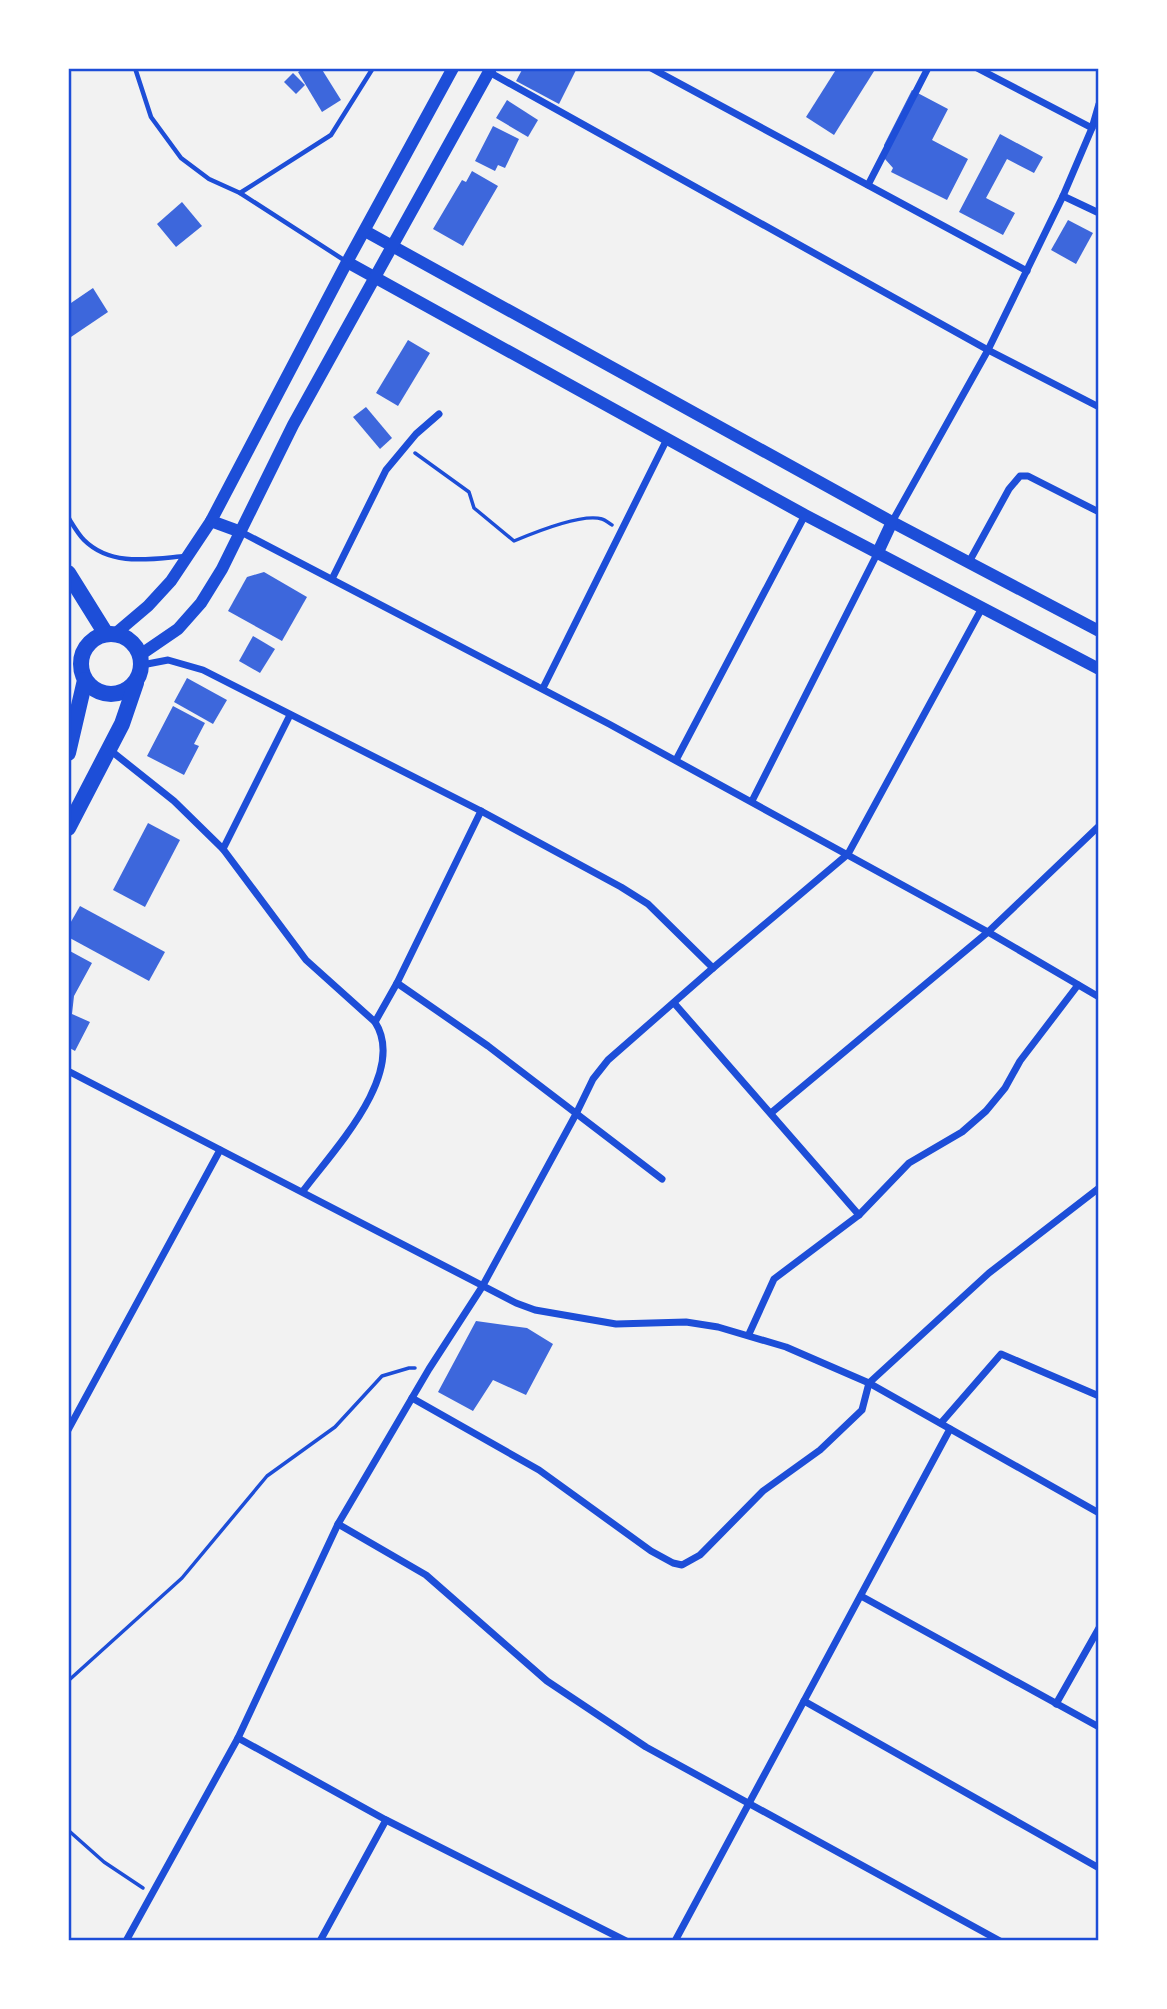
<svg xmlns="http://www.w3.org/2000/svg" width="1167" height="2009" viewBox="0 0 1167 2009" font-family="'Roboto Condensed',sans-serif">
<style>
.building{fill:#3d67dc}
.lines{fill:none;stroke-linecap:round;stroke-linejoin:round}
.path{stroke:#1d4ed8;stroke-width:3.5}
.service{stroke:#1d4ed8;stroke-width:4.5}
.minor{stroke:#1d4ed8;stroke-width:7}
.tertiary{stroke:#1d4ed8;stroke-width:12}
.trunk{stroke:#1d4ed8;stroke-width:16}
.neatline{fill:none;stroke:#1d4ed8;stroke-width:2.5}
</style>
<rect width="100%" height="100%" fill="#f2f2f2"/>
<g class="building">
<polygon points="305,68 321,68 341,100 322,112 298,72"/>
<polygon points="523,68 577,68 559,104 516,81"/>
<polygon points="837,68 876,68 834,135 806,117"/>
<polygon points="293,73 305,85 296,94 284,82"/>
<polygon points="912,90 948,109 932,140 968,159 947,200 891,172 893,168 885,159 884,145"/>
<polygon points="507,100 538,120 528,137 496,118"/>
<polygon points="493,126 519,139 505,168 498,165 495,171 475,161"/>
<polygon points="1000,134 1043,157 1034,173 1007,159 986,198 1015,213 1003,235 959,212"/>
<polygon points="472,171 498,186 463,246 433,229 462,180 466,182"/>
<polygon points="182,202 202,226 176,247 157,224"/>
<polygon points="1068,220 1093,233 1076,264 1051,250"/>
<polygon points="93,288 108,312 68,339 68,305"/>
<polygon points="408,340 430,353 398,406 376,393"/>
<polygon points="366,407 392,438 380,449 353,417"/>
<polygon points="264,572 307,597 282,641 228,611 247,577"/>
<polygon points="253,636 275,649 260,673 239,661"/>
<polygon points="187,678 227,700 213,724 174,702"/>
<polygon points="173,706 205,723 194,744 199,746 184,775 147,756"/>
<polygon points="148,823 180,840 145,907 113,890"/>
<polygon points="80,906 165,952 149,981 68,937 68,927"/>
<polygon points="68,950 92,963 74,996 72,1014 90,1022 75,1051 68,1047"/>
<polygon points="476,1321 527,1328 553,1344 526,1395 493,1380 473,1411 438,1392"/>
</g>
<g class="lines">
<g class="path">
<path d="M415 453 469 492 474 508 514 541C533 533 582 513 602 519 606 520 608 523 612 525"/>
<polyline points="68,1681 182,1578 267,1476 335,1427 382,1376 409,1368 415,1368"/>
<polyline points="68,1830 104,1862 143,1888"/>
</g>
<g class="service">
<polyline points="135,68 151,117 181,158 209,179 240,193 347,262"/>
<polyline points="240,193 331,135 373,68"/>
<path d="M68 517C73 525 78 534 84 540 111 567 151 559 185 556"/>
</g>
<g class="minor">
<polyline points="651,68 1027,271"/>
<polyline points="977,68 1092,128"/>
<polyline points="489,72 988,350 1099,407"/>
<polyline points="868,185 928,68"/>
<polyline points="1063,196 1099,213"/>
<polyline points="892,522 988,350 1063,196 1092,128 1099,104"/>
<polyline points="241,532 609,724 988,932 1099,997"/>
<polyline points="969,562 1009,489 1020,476 1028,476 1099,512"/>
<polyline points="332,579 386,470 416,434 439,414"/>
<polyline points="142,665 168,660 203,670 481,811 621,887 648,904 713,968"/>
<polyline points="543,688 667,439"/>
<path d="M110 750 174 801 223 849 306 960 375 1022C408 1073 332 1152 303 1191"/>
<polyline points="676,760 805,515"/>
<polyline points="752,801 878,552"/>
<polyline points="223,849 290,715"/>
<polyline points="397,983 488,1046 662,1179"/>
<polyline points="674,1003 859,1215"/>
<polyline points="375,1022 397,983 481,811"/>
<polyline points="68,1071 516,1303 535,1310 616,1324 686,1322 718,1327 786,1347 869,1383 1099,1513"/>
<polyline points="771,1113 988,932 1099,826"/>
<polyline points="749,1334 774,1279 859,1215 909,1163 962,1132 986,1111 1005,1088 1020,1061 1078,985"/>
<polyline points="412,1398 539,1470 651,1551 673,1563 682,1565 700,1555 763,1491 820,1450 862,1410 869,1383 989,1273 1099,1188"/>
<polyline points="941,1423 1001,1354 1099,1396"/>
<polyline points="68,1430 220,1150"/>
<polyline points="338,1524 426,1575 547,1681 646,1747 1000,1941"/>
<polyline points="861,1596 1099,1727"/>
<polyline points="804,1701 1099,1868"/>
<polyline points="1056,1704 1099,1628"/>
<polyline points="238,1738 386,1820 626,1941"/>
<polyline points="126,1941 238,1738 338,1524 429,1369 482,1287 576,1114 593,1079 608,1060 713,968 848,854 982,608"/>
<polyline points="320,1941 386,1820"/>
<polyline points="675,1941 950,1429"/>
</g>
<g class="tertiary">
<polyline points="365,231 892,522 1099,631"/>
<polyline points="347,262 805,515 1099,669"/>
<polyline points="211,521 241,532"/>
<polyline points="878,552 892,522"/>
<polyline points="115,634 148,606 171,581 211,521 347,262 453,68"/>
<polyline points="140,655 178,629 201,603 222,569 293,425 491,68"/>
</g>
<g class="trunk">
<polyline points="68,573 106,634"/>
<circle cx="111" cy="664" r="30"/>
<polyline points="68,753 85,680"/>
<polyline points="68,828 122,724 136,683"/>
</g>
</g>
<rect width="1167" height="2009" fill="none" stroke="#ffffff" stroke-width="140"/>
<rect x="70" y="70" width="1027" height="1869" class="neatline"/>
</svg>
